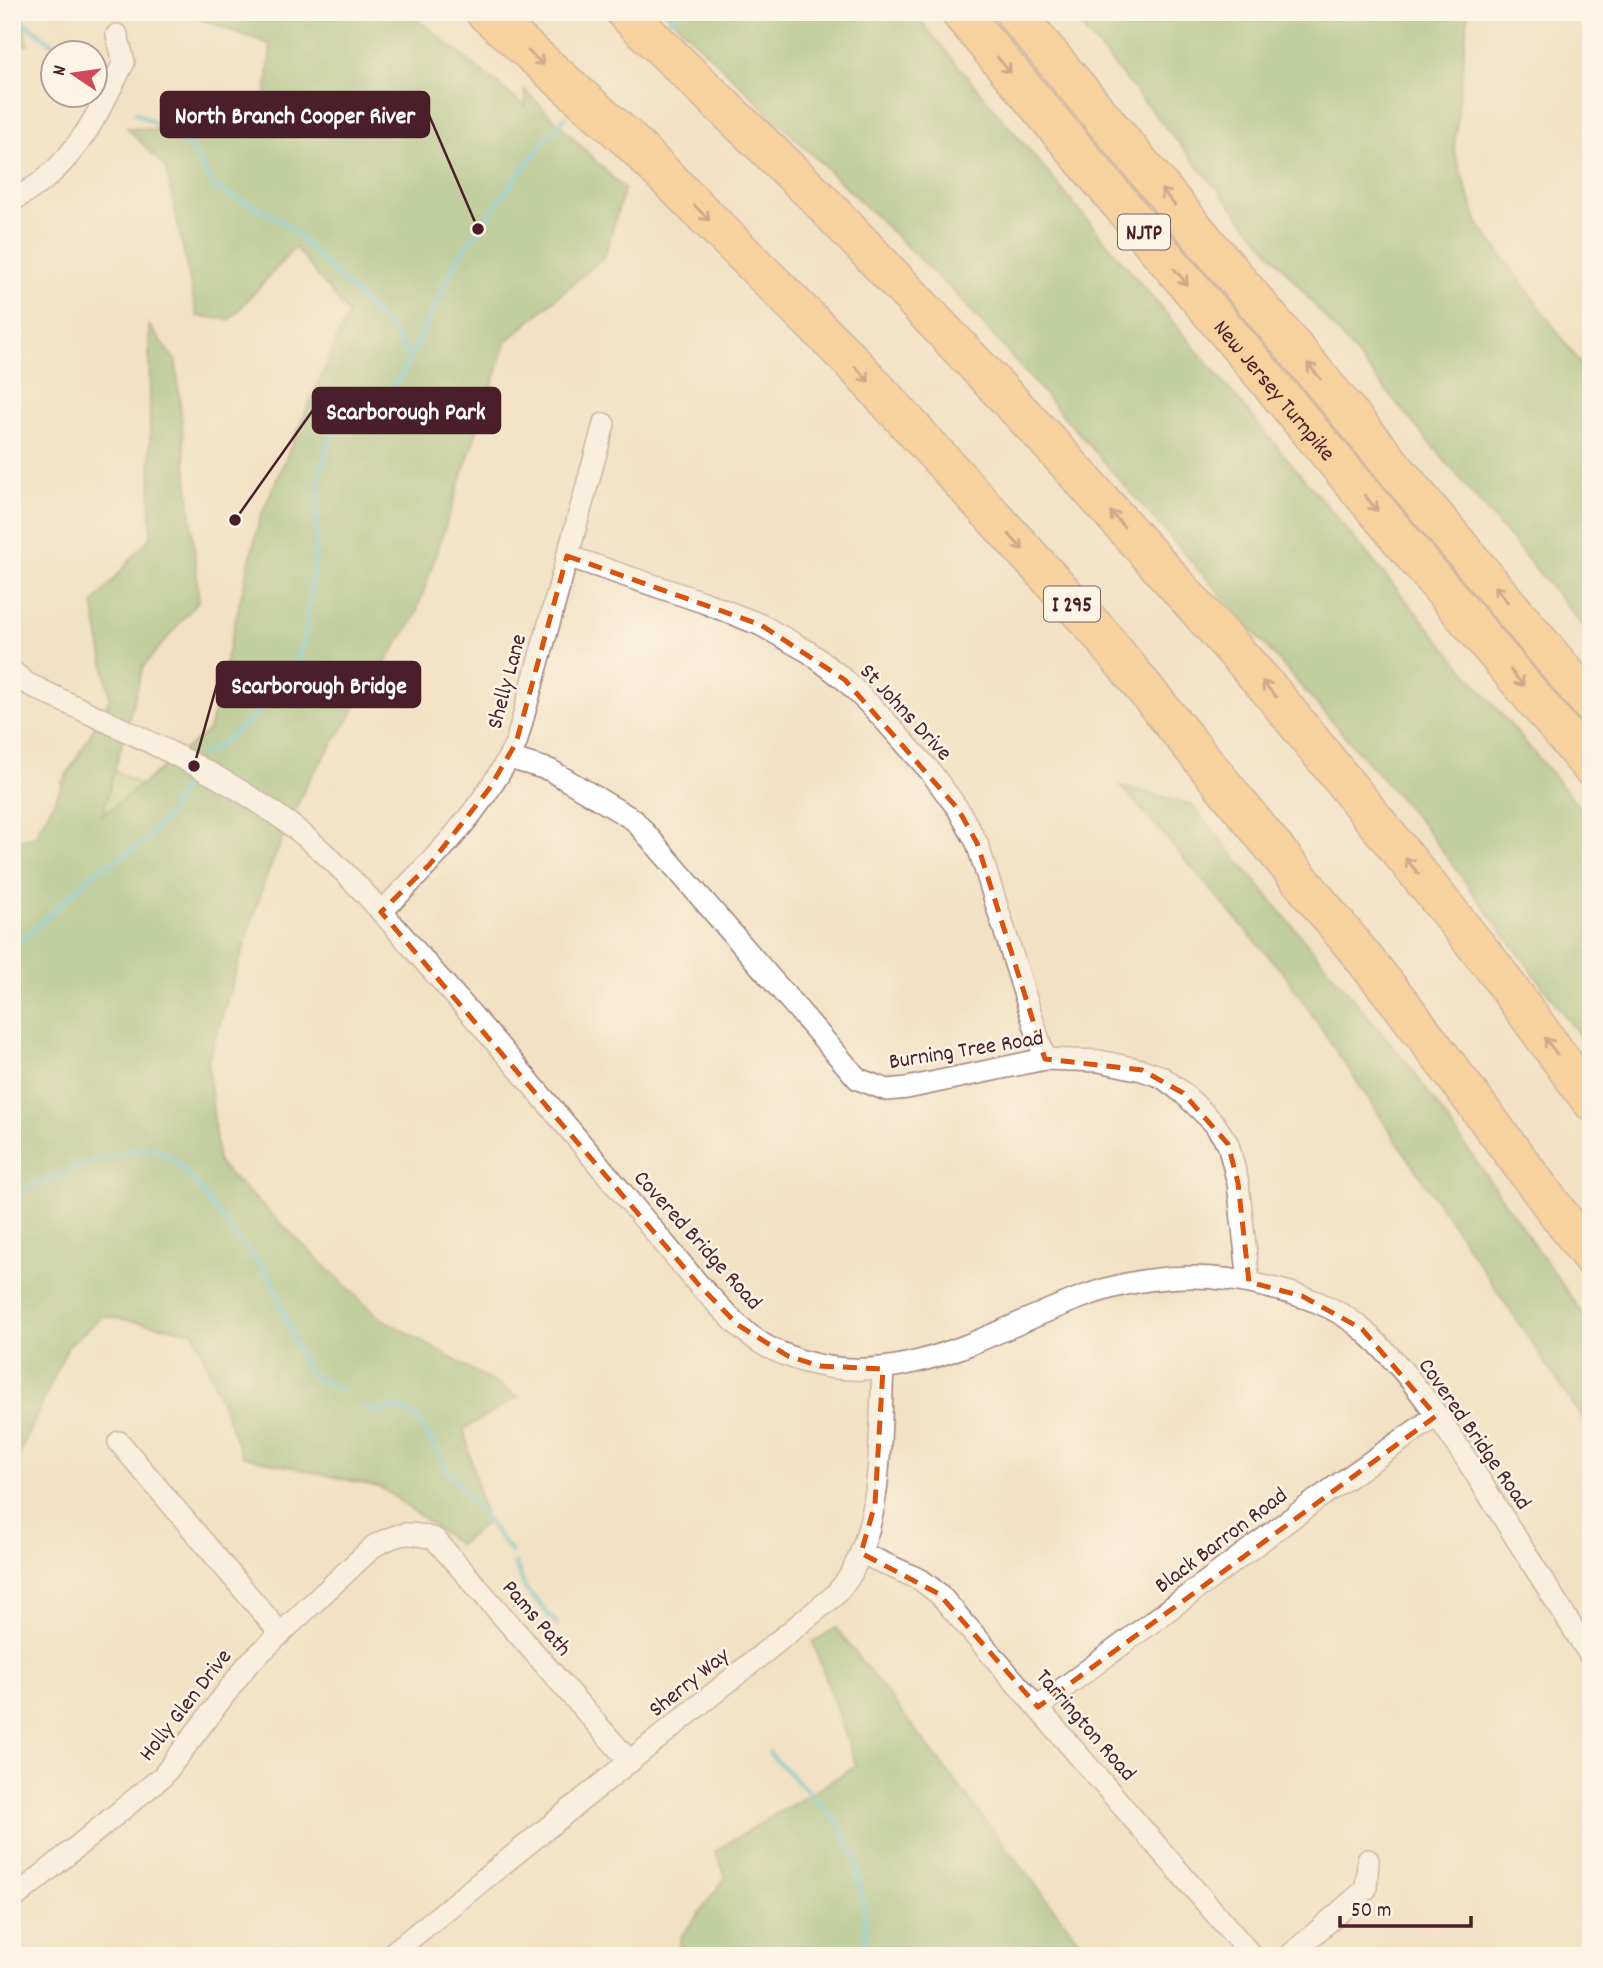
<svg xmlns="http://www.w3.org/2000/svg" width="1603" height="1968" viewBox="0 0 1603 1968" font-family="Dekko,sans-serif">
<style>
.green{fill:#a8d481;stroke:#797a56;stroke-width:2}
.forest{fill:#86b66f;stroke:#686a4d;stroke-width:2}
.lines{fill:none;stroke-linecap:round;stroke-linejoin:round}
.stream{stroke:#54c0cf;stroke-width:5}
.minor-casing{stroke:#9e8078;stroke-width:24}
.motorway-casing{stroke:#9e8078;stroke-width:41}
.minor{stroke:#fff;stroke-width:21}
.motorway{stroke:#fdbc6f;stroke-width:38}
.oneway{stroke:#9b664a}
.marked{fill:none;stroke:#d8530f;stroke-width:5;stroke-dasharray:14 9;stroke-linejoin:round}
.labels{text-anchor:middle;stroke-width:5;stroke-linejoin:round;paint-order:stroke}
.shield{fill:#fcf5e5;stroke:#7f5f63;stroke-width:2}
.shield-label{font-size:21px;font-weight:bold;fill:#4a1f2b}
.street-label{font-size:23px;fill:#4a1f2b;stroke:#fcf5e5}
.leader{fill:none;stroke:#4a1f2b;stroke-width:2.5}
.callout-dot{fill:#4a1f2b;stroke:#fcf5e5;stroke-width:2.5}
.callout{fill:#4a1f2b;stroke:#4a1f2b;stroke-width:2.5}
.callout-label{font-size:24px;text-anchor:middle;font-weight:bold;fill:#fff}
</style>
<rect width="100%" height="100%" fill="#fcf5e5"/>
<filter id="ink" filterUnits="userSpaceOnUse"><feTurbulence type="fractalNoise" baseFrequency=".0143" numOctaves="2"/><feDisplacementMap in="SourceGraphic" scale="14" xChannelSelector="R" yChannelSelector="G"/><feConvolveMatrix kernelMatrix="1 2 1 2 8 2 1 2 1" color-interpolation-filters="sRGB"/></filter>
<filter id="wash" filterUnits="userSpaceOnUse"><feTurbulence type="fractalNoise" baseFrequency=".00686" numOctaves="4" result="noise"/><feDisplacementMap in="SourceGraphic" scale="28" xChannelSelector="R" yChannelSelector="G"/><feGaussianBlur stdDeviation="1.57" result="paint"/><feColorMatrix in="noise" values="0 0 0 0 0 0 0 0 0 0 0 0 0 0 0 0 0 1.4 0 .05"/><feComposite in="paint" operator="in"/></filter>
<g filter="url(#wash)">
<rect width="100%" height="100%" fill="#f2e1c4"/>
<polygon class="green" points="81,750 145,788 126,822 61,784"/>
<g class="forest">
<polygon points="12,12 22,12 28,45 12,45"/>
<polygon points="201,12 408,12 526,107 524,89 624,189 605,256 507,341 415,617 307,783 266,877 208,1061 218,1163 376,1315 519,1397 464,1429 486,1523 459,1545 382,1488 242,1456 194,1332 103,1316 68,1346 12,1470 12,841 35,836 110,698 93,604 151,536 149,325 176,362 199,600 143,667 102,816 209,730 260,518 348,314 295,247 230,320 197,316 166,168 127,128 221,133 266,95 271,45 194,17"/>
<polygon points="665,12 913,12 1591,821 1591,1051 1423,825 960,298"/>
<polygon points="1069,12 1468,12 1454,151 1478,223 1591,378 1591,635"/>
<polygon points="1121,786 1191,804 1411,1068 1591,1326 1591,1431 1286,976"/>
<polygon points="836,1628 1091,1956 677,1956 681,1937 726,1877 715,1851 856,1766 813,1642"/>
</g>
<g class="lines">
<g class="stream">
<polyline points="12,13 63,52"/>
<polyline points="669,20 679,12"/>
<path d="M136 113C155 124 178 134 192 151 202 163 206 178 217 189L271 214 289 227 393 331 410 360"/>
<polyline points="202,754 211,751 246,724 277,693 291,675 302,647 306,628 315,556 319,482 326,447 337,430 386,392 402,375 455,263 519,173 565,117"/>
<polyline points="12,950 95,872 140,845 152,834 171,810 188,779"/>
<polyline points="12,1193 100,1159 147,1147 161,1150 185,1170 233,1233 270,1277 303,1364 309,1373 340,1390"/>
<polyline points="365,1408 378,1411 398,1407 418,1420 447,1469 511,1552"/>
<polyline points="515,1563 525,1588 557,1624"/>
<polyline points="769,1753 836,1819 847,1839 855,1858 865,1914 865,1956"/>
</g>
</g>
</g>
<g filter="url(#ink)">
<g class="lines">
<g class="minor-casing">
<g id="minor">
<path d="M12 201C23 194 34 188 44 180 82 149 103 104 124 62L117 35"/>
<polyline points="567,556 703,602 761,625 809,652 845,680 878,713 930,771 958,809 977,843 1045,1059"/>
<path d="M12 671 26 683C113 726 220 769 296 829 347 869 390 921 432 970 524 1072 611 1180 699 1285 719 1305 737 1328 761 1343 773 1351 788 1356 802 1361 904 1392 993 1329 1085 1296 1144 1275 1206 1271 1267 1287 1302 1295 1336 1306 1363 1330 1415 1376 1453 1438 1489 1495 1523 1549 1557 1603 1591 1657"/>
<polyline points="509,758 550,770 634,820 858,1079 887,1090 907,1088 1045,1059 1099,1061 1142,1070 1162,1077 1183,1093 1214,1123 1228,1144 1238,1183 1249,1282"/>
<path d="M381 912C432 862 484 809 516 743L604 424"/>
<polyline points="119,1442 280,1633"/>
<polyline points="861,1553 921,1580 939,1594 1252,1956"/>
<polyline points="1038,1707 1316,1500 1436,1416"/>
<path d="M12 1900 163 1776 248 1664 374 1546C400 1532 407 1531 435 1539L630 1762"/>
<path d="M389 1956 834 1596C840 1588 849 1580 853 1570 884 1509 879 1436 883 1369"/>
<polyline points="1289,1956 1366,1889 1368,1860"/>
</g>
</g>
<g class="motorway-casing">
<g id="motorway">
<polyline points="485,12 627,138 851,361 1097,630 1401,1004 1591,1257"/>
<polyline points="625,12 816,196 1046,439 1270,690 1491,964 1591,1101"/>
<path id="s1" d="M960 12 1591 767"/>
<polyline points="1014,12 1591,704"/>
</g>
</g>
<use href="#minor" class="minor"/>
<use href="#motorway" class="motorway"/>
</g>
<defs><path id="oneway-shaft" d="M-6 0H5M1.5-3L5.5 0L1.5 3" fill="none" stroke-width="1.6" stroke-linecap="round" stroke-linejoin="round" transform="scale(1.75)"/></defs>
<g class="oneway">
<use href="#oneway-shaft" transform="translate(536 58) rotate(42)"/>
<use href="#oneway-shaft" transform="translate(1004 65) rotate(50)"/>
<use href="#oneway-shaft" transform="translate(1168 197) rotate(-130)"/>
<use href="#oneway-shaft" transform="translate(702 213) rotate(45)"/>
<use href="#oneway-shaft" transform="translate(1181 277) rotate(50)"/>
<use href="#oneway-shaft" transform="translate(1314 371) rotate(-130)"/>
<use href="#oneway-shaft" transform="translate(862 374) rotate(48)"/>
<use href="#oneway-shaft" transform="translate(1371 503) rotate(50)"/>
<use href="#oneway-shaft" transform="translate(1117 519) rotate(-132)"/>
<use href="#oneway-shaft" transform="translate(1016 542) rotate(48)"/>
<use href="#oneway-shaft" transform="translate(1501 594) rotate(-130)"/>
<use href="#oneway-shaft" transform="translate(1517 678) rotate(50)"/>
<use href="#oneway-shaft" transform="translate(1269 689) rotate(-131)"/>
<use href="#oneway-shaft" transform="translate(1412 866) rotate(-129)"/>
<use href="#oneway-shaft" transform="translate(1551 1046) rotate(-126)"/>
</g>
</g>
<path d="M0 0H1603V1968H0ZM567 556 761 625 845 680 958 809 977 843 1045 1059 1142 1070 1183 1093 1228 1144 1238 1183 1249 1282 1302 1296 1362 1329 1436 1416 1038 1707 939 1594 861 1553 875 1504 883 1369 820 1366 788 1356 738 1325 699 1285 381 912 430 864 489 789 516 743Z" fill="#f2e1c4" fill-opacity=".55" fill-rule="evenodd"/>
<path class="marked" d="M567 556 761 625 845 680 958 809 977 843 1045 1059 1142 1070 1183 1093 1228 1144 1238 1183 1249 1282 1302 1296 1362 1329 1436 1416 1038 1707 939 1594 861 1553 875 1504 883 1369 820 1366 788 1356 738 1325 699 1285 381 912 430 864 489 789 516 743Z"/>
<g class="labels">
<g class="shield">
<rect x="1118" y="214.5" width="52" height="35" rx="5"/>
<rect x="1044" y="586.5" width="56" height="35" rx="5"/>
</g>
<g class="shield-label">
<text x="1144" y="239">NJTP</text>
<text x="1072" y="611">I 295</text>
</g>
<g class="street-label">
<text dy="8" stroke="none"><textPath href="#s1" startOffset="492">New Jersey Turnpike</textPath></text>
<text transform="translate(505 681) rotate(-75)" y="8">Shelly Lane</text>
<text transform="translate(907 711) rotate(47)" y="8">St Johns Drive</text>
<text transform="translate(966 1048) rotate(-9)" y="8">Burning Tree Road</text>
<text transform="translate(699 1239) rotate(48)" y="8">Covered Bridge Road</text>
<text transform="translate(1476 1433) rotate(55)" y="8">Covered Bridge Road</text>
<text transform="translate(1220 1539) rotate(-37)" y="8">Black Barron Road</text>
<text transform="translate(538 1617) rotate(49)" y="8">Pams Path</text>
<text transform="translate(688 1681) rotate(-39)" y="8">Sherry Way</text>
<text transform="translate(184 1704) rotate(-52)" y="8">Holly Glen Drive</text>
<text transform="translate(1087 1724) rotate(49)" y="8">Tarrington Road</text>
</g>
</g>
<path class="leader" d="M478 229L429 115M235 520L313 410M194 766L217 684"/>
<g class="callout-dot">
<circle cx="478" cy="229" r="7"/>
<circle cx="235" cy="520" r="7"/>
<circle cx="194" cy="766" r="7"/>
</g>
<g class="callout">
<rect x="161" y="92" width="268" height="45" rx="7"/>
<rect x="313" y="388" width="187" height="45" rx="7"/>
<rect x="217" y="662" width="203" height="45" rx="7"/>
</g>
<g class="callout-label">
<text x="295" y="123">North Branch Cooper River</text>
<text x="406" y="419">Scarborough Park</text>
<text x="319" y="693">Scarborough Bridge</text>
</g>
<rect width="1603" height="1968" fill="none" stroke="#fcf5e5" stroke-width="42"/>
<g transform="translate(74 74) rotate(283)"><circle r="33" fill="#fcf5e5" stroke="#b59f9b" stroke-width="2"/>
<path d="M0-5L12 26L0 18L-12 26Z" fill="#d1495b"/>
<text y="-10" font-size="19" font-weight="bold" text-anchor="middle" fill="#4a1f2b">N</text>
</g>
<path d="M1340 1916v10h131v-10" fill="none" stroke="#4a1f2b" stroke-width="3.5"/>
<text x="1351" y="1916" font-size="21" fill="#4a1f2b" stroke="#fcf5e5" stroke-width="5" paint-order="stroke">50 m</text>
</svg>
